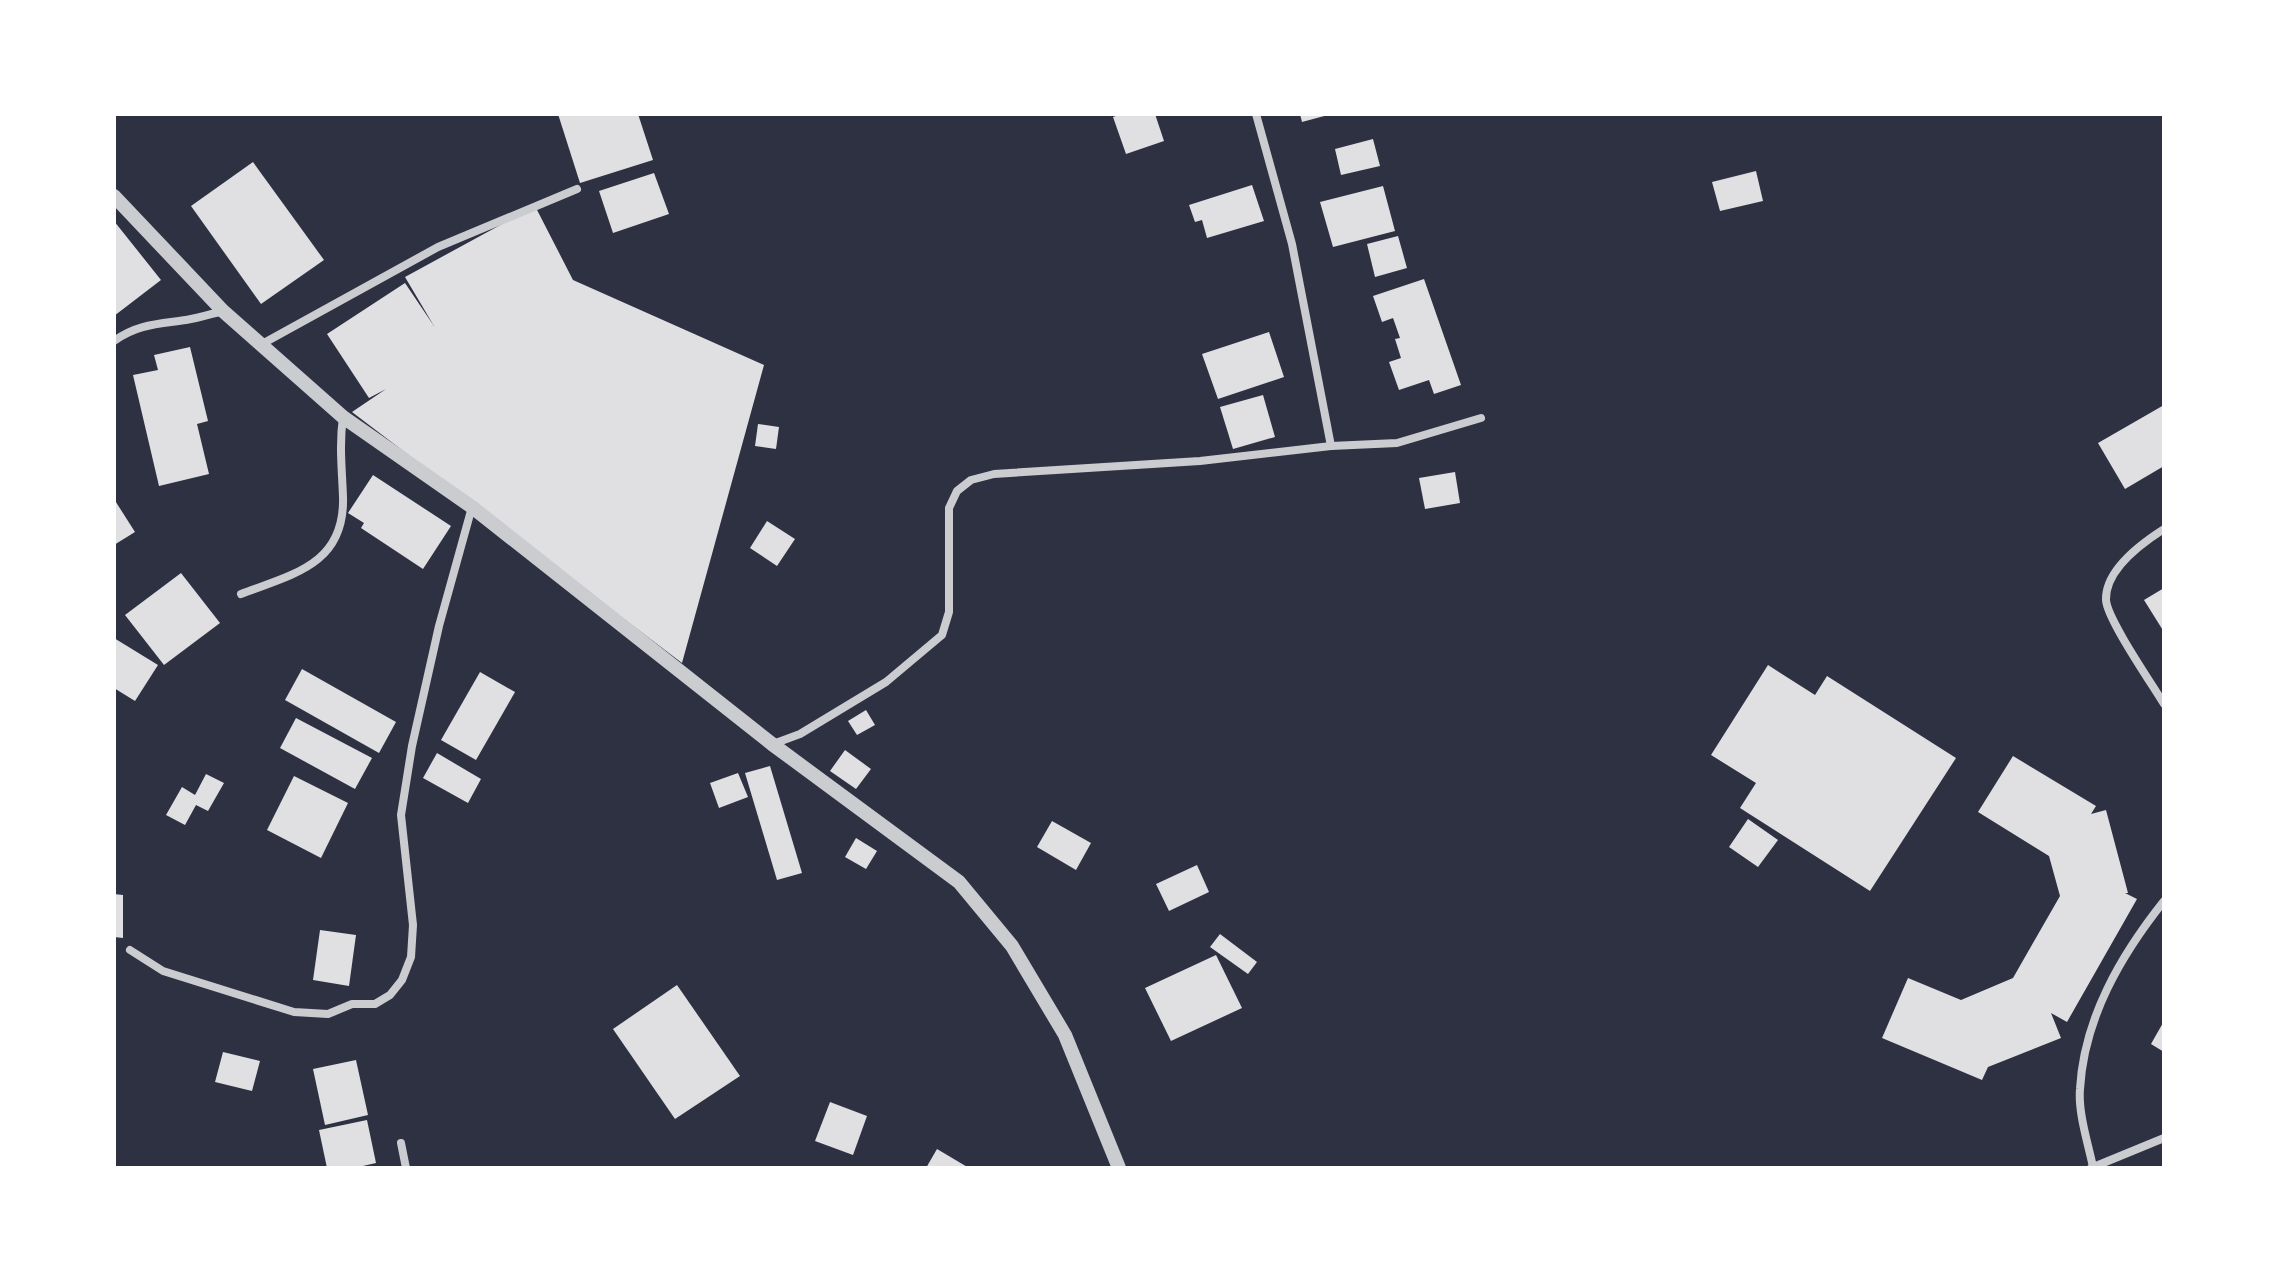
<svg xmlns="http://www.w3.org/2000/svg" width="2278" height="1282" viewBox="0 0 2278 1282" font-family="'IBM Plex Sans',sans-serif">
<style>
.building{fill:#e0e0e3}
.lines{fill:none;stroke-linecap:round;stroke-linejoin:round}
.minor{stroke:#caccd0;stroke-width:8}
.tertiary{stroke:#caccd0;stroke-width:14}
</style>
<rect width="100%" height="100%" fill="#2d3142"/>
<g class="building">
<polygon points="558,114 638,114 653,160 580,183"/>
<polygon points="1121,114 1155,114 1164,141 1126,154 1113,117"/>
<polygon points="1300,114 1328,114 1328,115 1302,122"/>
<polygon points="1373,139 1380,166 1341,175 1335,149"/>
<polygon points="253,162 324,260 261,304 191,206"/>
<polygon points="1756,171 1763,201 1720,211 1712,182"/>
<polygon points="654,173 669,214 613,233 599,191"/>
<polygon points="1252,185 1264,221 1207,238 1202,220 1195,222 1189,205"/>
<polygon points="1383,186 1395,231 1333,247 1320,202"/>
<polygon points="535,206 573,280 764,365 682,663 352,412 386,389 369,398 327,334 405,283 434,326 405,277"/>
<polygon points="114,221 161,280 114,316"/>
<polygon points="1398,236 1407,268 1375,277 1367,244"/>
<polygon points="1424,279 1461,385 1434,394 1429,380 1399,390 1389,362 1401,358 1395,339 1400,338 1393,318 1382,322 1373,296"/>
<polygon points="1269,332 1284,377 1218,399 1202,354"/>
<polygon points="190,347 208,421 197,424 209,474 159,486 133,375 158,370 154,355"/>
<polygon points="1263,395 1275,437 1233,449 1220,407"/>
<polygon points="2164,405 2164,466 2125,489 2098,443"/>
<polygon points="758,424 779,427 776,449 755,446"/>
<polygon points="1455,472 1460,503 1425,509 1419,478"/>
<polygon points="373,475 451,526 423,569 361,528 364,523 348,513"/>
<polygon points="114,499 135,532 114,545"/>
<polygon points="767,521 795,539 777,566 750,548"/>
<polygon points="181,573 220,623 164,665 125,615"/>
<polygon points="2164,588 2164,632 2144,600"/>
<polygon points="114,638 158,665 135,701 114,688"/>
<polygon points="1768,665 1815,695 1827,676 1956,758 1870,891 1740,808 1756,783 1711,755"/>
<polygon points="302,669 396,722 379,753 285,700"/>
<polygon points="480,672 515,692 476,760 441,740"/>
<polygon points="866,710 875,725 857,735 848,721"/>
<polygon points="296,718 372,758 355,789 280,748"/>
<polygon points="845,750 871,769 856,789 830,771"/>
<polygon points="437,753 481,779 468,803 423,778"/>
<polygon points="2013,756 2096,806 2091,814 2106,810 2128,893 2125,893 2137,899 2067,1022 2051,1013 2061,1038 1988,1067 1982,1080 1882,1038 1908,978 1961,1000 2013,978 2060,896 2049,856 1978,812"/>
<polygon points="770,766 802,873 777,880 745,773"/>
<polygon points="738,773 748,797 719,808 710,783"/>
<polygon points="206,774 224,783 208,811 196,805 185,825 166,815 182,787 195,795"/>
<polygon points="294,776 348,803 321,858 267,830"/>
<polygon points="1748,819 1778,840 1758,867 1729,847"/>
<polygon points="1052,821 1091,843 1076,870 1037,847"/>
<polygon points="856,838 877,851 866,869 845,857"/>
<polygon points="1197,865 1209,892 1169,911 1156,884"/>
<polygon points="114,894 123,895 123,938 114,937"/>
<polygon points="320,930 356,935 349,986 313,980"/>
<polygon points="1220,934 1257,962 1248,974 1210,947"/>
<polygon points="1216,955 1242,1008 1171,1041 1145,988"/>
<polygon points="677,985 740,1076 675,1119 613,1029"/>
<polygon points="2164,1021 2164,1052 2151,1044"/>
<polygon points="223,1052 260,1061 252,1091 215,1082"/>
<polygon points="356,1060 368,1115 325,1125 313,1069"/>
<polygon points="830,1102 867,1116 853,1155 815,1141"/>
<polygon points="367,1120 376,1163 354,1168 327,1168 319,1130"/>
<polygon points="937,1149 969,1168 926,1168"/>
</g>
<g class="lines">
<g class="minor">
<polyline points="1256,114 1292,244 1331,446"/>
<path d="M114 341C137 324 159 324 186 320 199 318 211 314 223 311"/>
<polyline points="262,344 438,247 577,189"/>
<path d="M2164 529C2142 543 2105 570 2106 600 2107 619 2152 684 2164 704"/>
<path d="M241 594C294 574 345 564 343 497 342 469 339 445 343 417"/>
<polyline points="773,744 800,734 886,682 942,635 949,612 949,508 957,491 971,480 994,474 1200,461 1331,446 1397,443 1481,418"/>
<polyline points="130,950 163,971 294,1012 328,1014 352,1004 375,1004 390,995 402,980 411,957 413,925 401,815 412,746 439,626 472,507"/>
<polyline points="401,1143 406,1168"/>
<path d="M2093 1167C2088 1143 2078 1113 2080 1089 2084 1018 2121 955 2164 901"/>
<polyline points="2091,1168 2164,1138"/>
</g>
<polyline class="tertiary" points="114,196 223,311 343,417 472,507 772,744 959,882 1012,946 1065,1035 1119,1168"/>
</g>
<rect width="2278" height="1282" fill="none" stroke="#ffffff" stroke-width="232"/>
</svg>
